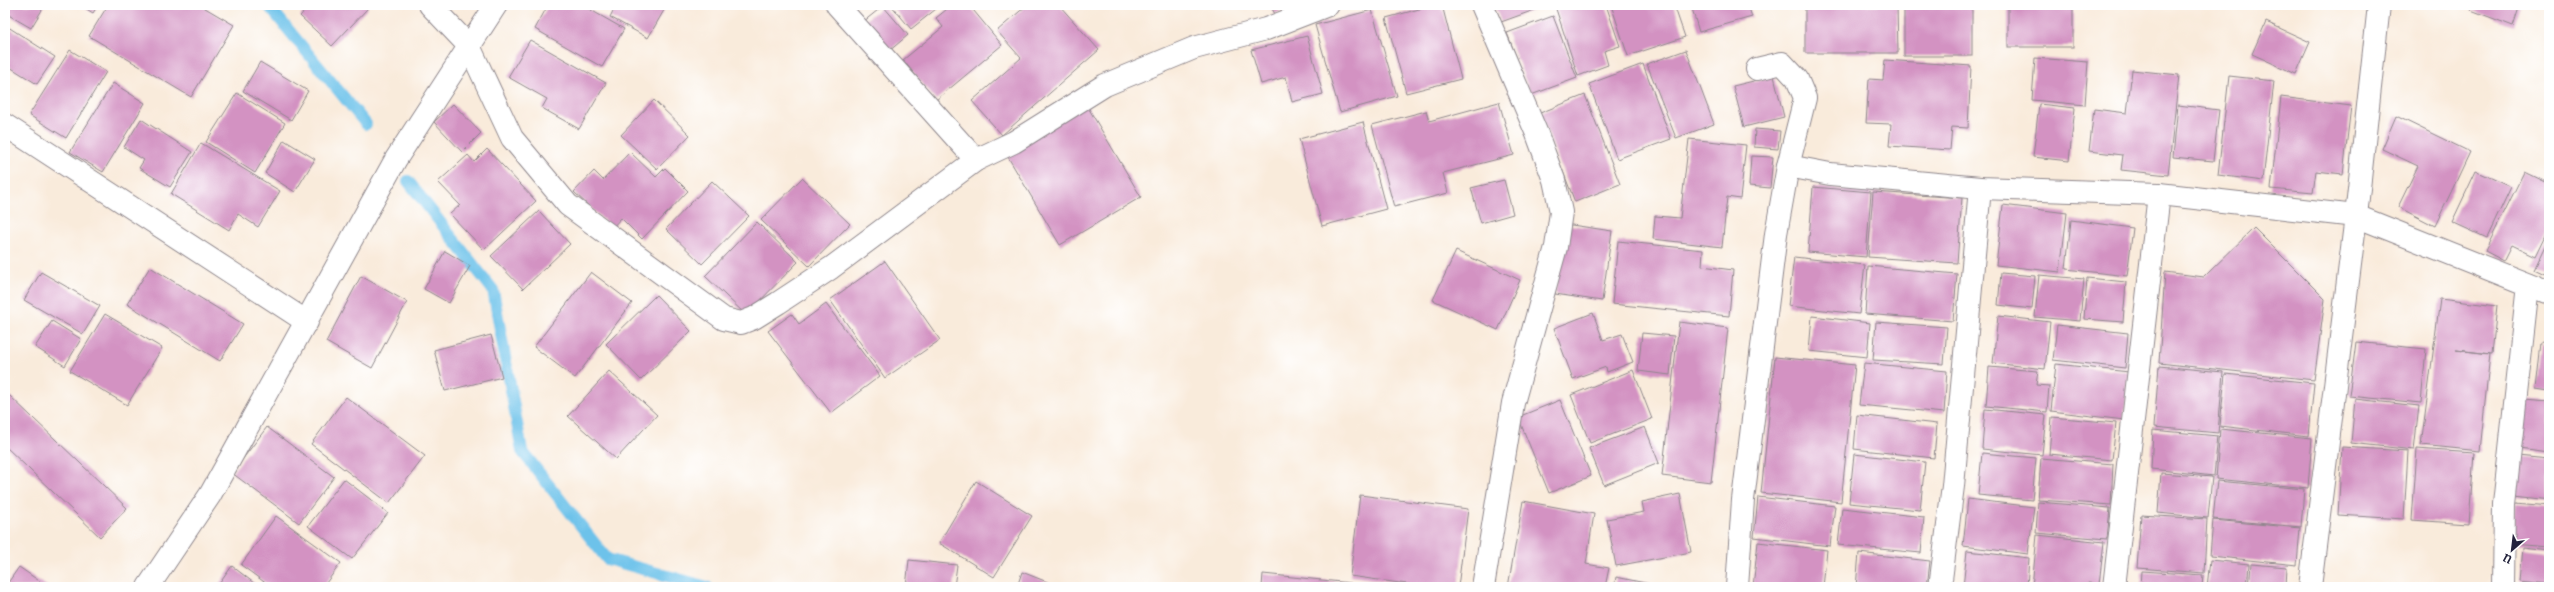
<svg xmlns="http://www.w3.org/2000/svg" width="2554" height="592" viewBox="0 0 2554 592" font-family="'IM FELL French Canon',serif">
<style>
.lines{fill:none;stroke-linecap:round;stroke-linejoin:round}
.stream{stroke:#6dc2ea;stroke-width:12}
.building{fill:#d392c2}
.lane-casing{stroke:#8e868b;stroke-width:24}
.street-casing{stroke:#8e868b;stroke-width:24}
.secondary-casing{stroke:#8e868b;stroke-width:24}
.lane{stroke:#fff;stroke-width:22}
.street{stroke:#fff;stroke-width:22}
.secondary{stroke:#fff;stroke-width:22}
</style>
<rect width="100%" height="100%" fill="#fff"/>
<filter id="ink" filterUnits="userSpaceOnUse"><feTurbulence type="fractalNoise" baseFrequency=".025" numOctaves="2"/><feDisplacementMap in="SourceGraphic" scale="8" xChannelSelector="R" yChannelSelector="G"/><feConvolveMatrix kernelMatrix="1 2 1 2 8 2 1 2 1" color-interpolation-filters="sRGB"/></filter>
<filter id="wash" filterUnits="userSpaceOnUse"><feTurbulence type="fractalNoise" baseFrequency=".012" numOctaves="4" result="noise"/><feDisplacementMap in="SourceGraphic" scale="16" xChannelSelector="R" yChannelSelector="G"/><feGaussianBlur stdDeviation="0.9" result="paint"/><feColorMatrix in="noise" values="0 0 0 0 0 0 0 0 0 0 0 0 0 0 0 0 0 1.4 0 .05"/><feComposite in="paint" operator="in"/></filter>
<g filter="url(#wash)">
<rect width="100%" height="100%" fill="#f9ebdb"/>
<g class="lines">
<g class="stream">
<polyline points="268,5 366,124"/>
<polyline points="408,181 493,290 522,451 607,559 707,587"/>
</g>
</g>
<g id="blocks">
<g class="building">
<polygon points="5,5 45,5 31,28 5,13"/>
<polygon points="80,5 98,5 93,13"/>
<polygon points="108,5 200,5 234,25 191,97 89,36"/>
<polygon points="310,5 366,5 368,8 332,46 300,16"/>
<polygon points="548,5 582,5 624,29 602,67 535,29"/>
<polygon points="616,5 667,5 648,38 610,17"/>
<polygon points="891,5 933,5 936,9 911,29"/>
<polygon points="952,5 969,5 1002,45 936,100 903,60 943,27 936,18"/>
<polygon points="1027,5 1059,5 1099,50 1002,135 972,101 1021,58 997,31"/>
<polygon points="1270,5 1291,5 1275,14"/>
<polygon points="1434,5 1442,5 1461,79 1406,93 1386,18"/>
<polygon points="1494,5 1548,5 1501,22"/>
<polygon points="1558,5 1606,5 1620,46 1604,51 1608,65 1578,76 1555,6"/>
<polygon points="1611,5 1674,5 1685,37 1628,56"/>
<polygon points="1691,5 1748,5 1752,17 1699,32"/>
<polygon points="1805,5 1897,5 1898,53 1805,53"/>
<rect x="1904" y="5" width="68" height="51"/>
<rect x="2008" y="5" width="65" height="42"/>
<polygon points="2473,5 2520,5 2513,26 2471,10"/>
<polygon points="883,6 908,35 888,52 863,22"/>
<polygon points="1372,10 1397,96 1340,112 1315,25"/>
<polygon points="1553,16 1577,78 1531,95 1507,33"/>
<polygon points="2266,22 2310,42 2296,74 2252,54"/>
<polygon points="5,25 55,57 37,84 5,64"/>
<polygon points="1307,36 1323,94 1292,102 1286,77 1261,84 1251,50"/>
<polygon points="530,40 606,83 579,129 542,108 547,99 508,77"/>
<polygon points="70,50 106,72 66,138 29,115"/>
<polygon points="1686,50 1714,124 1676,138 1647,64"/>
<polygon points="2035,58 2088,62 2085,105 2032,100"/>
<polygon points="1885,60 1971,66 1968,128 1952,127 1950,150 1889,146 1891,124 1866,123 1869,79 1883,80"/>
<polygon points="260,62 308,91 291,120 243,91"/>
<polygon points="1643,64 1671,139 1617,159 1589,84"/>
<polygon points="2132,70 2179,75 2168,175 2121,170 2123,155 2089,151 2094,109 2127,113"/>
<polygon points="1774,76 1784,117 1744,127 1733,86"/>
<polygon points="2229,76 2274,81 2263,181 2218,175"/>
<polygon points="113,83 145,103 103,172 70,152"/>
<polygon points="237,93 285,123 255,173 206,142"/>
<polygon points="1585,95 1620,184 1575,202 1540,113"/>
<polygon points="2281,97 2351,106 2343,174 2316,171 2313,193 2271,189"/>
<polygon points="654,100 690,135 657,169 621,135"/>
<polygon points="1499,102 1514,155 1443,173 1448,193 1394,207 1372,125 1426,111 1429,121"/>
<polygon points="453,104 481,133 462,152 434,122"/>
<polygon points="1086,104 1141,197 1060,245 1005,152"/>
<polygon points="2039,104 2075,108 2069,161 2033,157"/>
<polygon points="2178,105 2219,110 2213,161 2173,157"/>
<polygon points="2396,116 2470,152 2435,226 2398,207 2418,166 2382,149"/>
<polygon points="141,119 192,152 170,187 139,168 144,160 124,147"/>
<polygon points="1363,122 1386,209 1322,226 1299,139"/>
<polygon points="1755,129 1780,131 1778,149 1754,147"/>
<polygon points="1689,139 1746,145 1740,199 1727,197 1722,247 1653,239 1655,216 1680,218"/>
<polygon points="284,140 315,159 295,192 265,173"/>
<polygon points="201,143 280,191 258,227 238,214 229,230 171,194"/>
<polygon points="487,149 536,201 484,250 450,214 460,205 438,182 468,155 474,162"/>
<polygon points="630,152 656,177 665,168 688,191 642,239 621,218 612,228 574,192 594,171 603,180"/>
<polygon points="1751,156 1773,157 1770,188 1749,186"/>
<polygon points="2476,171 2511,187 2487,238 2452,222"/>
<polygon points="2524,172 2549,184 2549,227 2535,256 2512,245 2504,261 2485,251"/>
<polygon points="802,178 850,224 809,266 761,220"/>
<polygon points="1504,180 1513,214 1481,223 1471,188"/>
<polygon points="712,181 749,216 702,264 666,229"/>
<polygon points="1813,187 1871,192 1866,257 1808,252"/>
<polygon points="1873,192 1962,198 1957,263 1868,257"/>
<polygon points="2003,205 2067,213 2060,272 1996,265"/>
<polygon points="539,211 570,244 523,289 491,256"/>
<polygon points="2071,220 2133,228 2127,276 2066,269"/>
<polygon points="757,222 798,262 746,315 705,276"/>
<polygon points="1565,224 1612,231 1602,301 1555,294"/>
<polygon points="2254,228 2325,299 2314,380 2159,363 2165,272 2204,277"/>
<polygon points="2549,238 2549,277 2534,270"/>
<polygon points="1618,241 1703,250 1702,266 1733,270 1729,316 1612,304"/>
<polygon points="445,251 470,266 449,303 424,289"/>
<polygon points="1456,251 1520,280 1498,330 1433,300"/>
<polygon points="1794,257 1865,265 1859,314 1788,306"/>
<polygon points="885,261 940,340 885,378 830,300"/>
<polygon points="1868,266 1957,274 1953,321 1865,314"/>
<polygon points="150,267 243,324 220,361 127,304"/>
<polygon points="41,272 100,306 83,334 24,300"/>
<polygon points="591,272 632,303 575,378 534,347"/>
<polygon points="2001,273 2035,276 2032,309 1998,305"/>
<polygon points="2039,275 2084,279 2080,321 2035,317"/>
<polygon points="361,276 407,302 372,368 326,342"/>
<polygon points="2087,278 2126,282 2123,322 2084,319"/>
<polygon points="656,295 691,331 641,380 606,344"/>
<polygon points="2440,299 2497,306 2492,354 2456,350 2490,354 2480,451 2421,445"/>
<polygon points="826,304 880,376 831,413 768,331 792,314 799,324"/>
<polygon points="1593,313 1603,340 1622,334 1633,362 1607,372 1606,367 1573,379 1554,328"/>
<polygon points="105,314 162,348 127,405 70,371"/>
<polygon points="1812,316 1870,323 1867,357 1809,351"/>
<polygon points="1998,316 2050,322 2045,369 1993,363"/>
<polygon points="52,321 81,339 65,366 35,347"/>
<polygon points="1679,322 1728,328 1711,482 1662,476"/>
<polygon points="1876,322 1947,327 1944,364 1873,360"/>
<polygon points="2057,325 2128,333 2125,368 2053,360"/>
<polygon points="1642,333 1674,336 1670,375 1638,371"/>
<polygon points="491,335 502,377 445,391 434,350"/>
<polygon points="2356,342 2426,349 2421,403 2349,396"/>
<polygon points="2541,343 2549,344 2549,391 2536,389"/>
<polygon points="1775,357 1855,365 1841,502 1761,493"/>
<polygon points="1864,363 1947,371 1944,413 1859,405"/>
<polygon points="2056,364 2129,372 2124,420 2051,411"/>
<polygon points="2159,366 2223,372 2218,433 2154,427"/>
<polygon points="1989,367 2038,371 2036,385 2049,386 2047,412 1986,406"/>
<polygon points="1633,370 1652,419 1590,443 1571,395"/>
<polygon points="609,371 657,415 616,459 568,416"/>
<polygon points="2225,374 2314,383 2309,436 2220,426"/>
<polygon points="9,395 127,508 100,537 5,446 5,399"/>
<polygon points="346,397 425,456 389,503 311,444"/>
<polygon points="2355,399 2419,406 2414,450 2351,443"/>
<polygon points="1560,400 1591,476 1549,493 1518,417"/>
<polygon points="2524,400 2549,402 2549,453 2519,449"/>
<polygon points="1985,409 2046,415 2042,455 1982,449"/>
<polygon points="1857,415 1937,424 1934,458 1854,449"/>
<polygon points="2052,417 2116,423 2112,460 2049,454"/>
<polygon points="267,427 334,477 299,523 232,473"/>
<polygon points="1645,427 1659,463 1604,485 1589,448"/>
<polygon points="2220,429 2312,438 2308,488 2216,479"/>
<polygon points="2153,430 2218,436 2214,476 2151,469"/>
<polygon points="2342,447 2408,451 2404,519 2338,515"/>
<polygon points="2417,449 2474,453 2469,524 2412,520"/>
<polygon points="1982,453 2036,458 2032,500 1978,495"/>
<polygon points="1854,454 1925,462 1920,510 1849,503"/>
<polygon points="2517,456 2549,459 2549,500 2514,496"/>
<polygon points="2041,458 2113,464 2111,505 2038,500"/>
<polygon points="2161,473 2212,477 2208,518 2158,513"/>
<polygon points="344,479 388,513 352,559 308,526"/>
<polygon points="976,481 1032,516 994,577 939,543"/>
<polygon points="2217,481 2304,489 2301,527 2213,519"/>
<polygon points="1680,494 1691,552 1616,566 1607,519 1644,512 1642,502"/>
<polygon points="1360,495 1468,509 1458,587 1428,587 1350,576"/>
<polygon points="1758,497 1835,506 1830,546 1754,537"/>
<polygon points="1968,499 2034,507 2028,554 1963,546"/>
<polygon points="1523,501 1594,514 1586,564 1609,568 1605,587 1508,587"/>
<polygon points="2038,502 2110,508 2107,539 2036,533"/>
<polygon points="2515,503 2549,506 2549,546 2512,543"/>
<polygon points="1842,508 1924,517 1921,553 1838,545"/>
<polygon points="2141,515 2207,519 2204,573 2137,568"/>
<polygon points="276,516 341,563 323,587 271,587 241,565"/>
<polygon points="2213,520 2300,528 2297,565 2210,556"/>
<polygon points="2037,535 2104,542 2099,584 2088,583 2087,587 2032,587"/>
<polygon points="1758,542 1827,550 1823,587 1753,587"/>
<polygon points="2523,547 2549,550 2549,584 2520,581"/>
<polygon points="1967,551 2029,558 2027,587 1963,587"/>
<polygon points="1859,553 1930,561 1927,587 1856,587"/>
<polygon points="909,560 957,565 954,587 906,587"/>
<polygon points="2210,560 2249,564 2247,587 2207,587"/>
<polygon points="2251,564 2287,567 2286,587 2249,587"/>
<polygon points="232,566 259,587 217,587"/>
<polygon points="19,567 48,587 5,587"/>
<polygon points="2142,571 2203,575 2202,587 2141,587"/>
<polygon points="1022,572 1060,587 1017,587"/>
<polygon points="1263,574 1351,583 1351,587 1262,587"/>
<polygon points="1616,577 1660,586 1660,587 1614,587"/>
</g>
</g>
</g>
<g filter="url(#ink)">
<use href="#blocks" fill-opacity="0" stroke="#8e868b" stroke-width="1"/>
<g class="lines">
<g class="lane-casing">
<polyline id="lane" points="1757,69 1782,63 1797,79 1805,98 1788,166"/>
</g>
<g class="street-casing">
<g id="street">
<polyline points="430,5 469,46 512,138 568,205 724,319 741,323 754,318 778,303 831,268 976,160"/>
<polyline points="837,5 976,160 1014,142 1105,85 1194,48 1266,29 1328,5"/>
<polyline points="1482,5 1537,134 1554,180 1561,212 1556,247 1513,403 1483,587"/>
<polyline points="5,125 307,322"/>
<polyline points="1737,587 1743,500 1776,234 1788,166 1830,174 1980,188 2159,194 2356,216 2549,293"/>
<polyline points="1940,587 1953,486 1980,188"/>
<polyline points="2114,587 2159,194"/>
<polyline points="2310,587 2356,216 2379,5"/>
<polyline points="2503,587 2504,504 2528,285"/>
</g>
</g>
<g class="secondary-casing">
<polyline id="secondary" points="148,587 210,495 396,159 496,5"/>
</g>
<use href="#lane" class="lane"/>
<use href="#street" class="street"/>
<use href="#secondary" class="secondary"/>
</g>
</g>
<rect width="2554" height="592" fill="none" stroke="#fff" stroke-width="20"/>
<g transform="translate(2512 550) rotate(208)" stroke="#ffffff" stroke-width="3" paint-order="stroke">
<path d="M0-3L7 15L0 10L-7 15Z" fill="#22223b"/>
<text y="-6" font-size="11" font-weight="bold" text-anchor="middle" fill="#22223b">U</text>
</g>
</svg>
